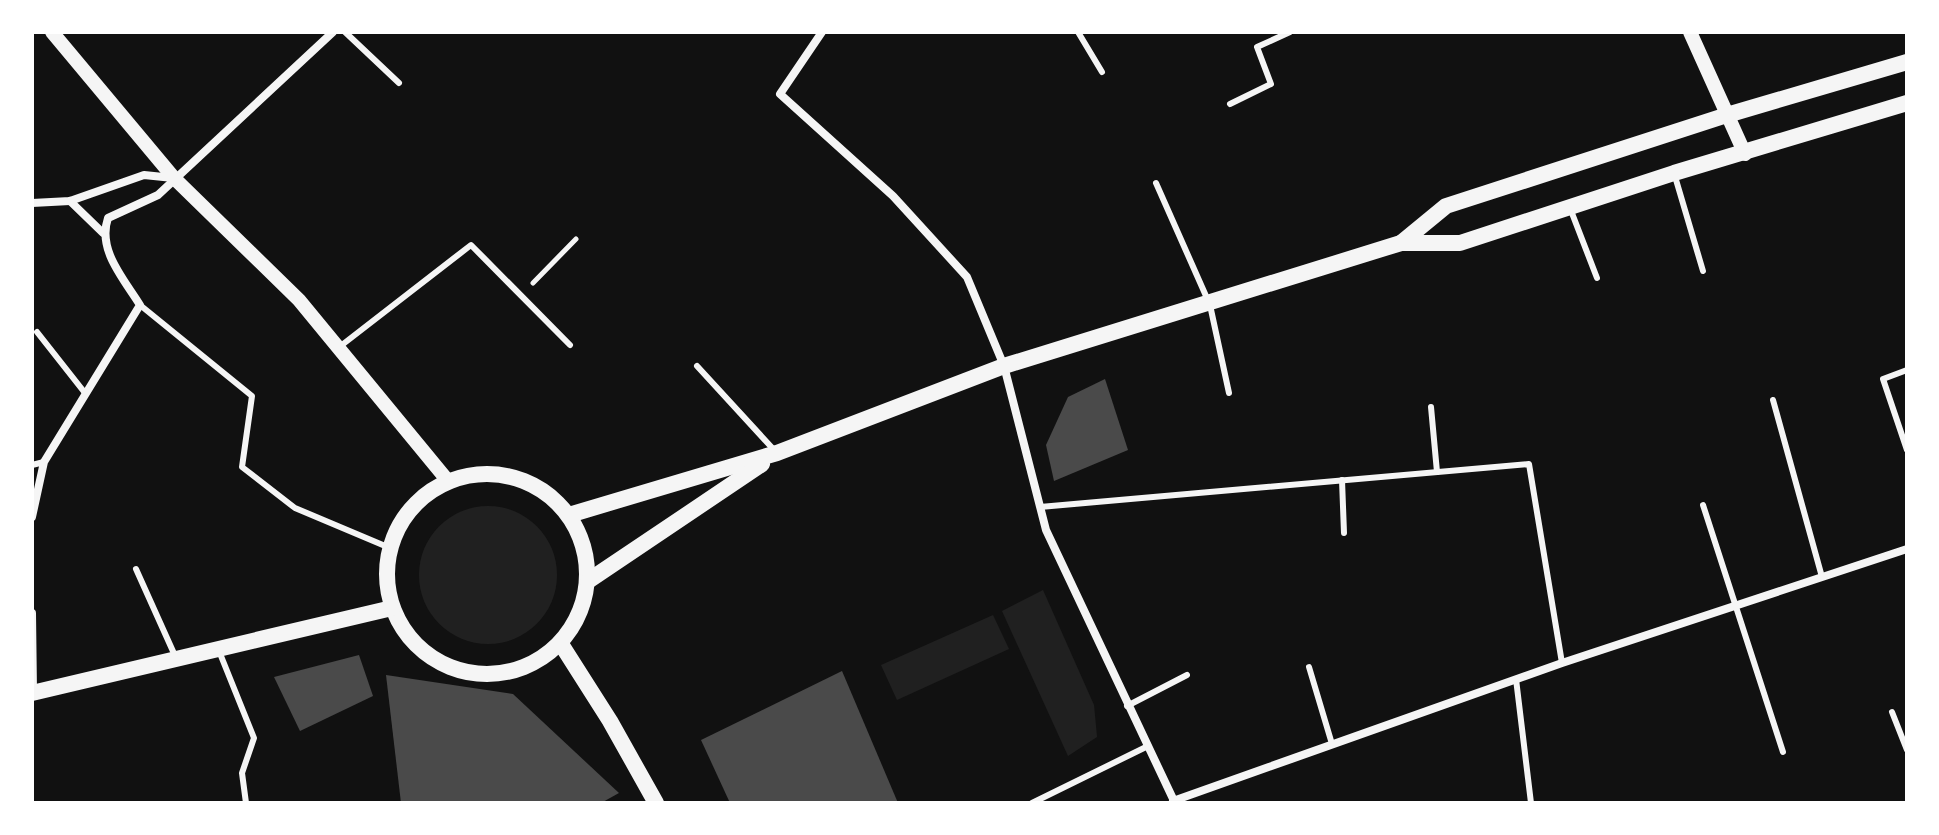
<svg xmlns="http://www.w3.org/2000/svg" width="1939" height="835" viewBox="0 0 1939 835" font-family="'PT Serif',serif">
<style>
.green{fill:#202020}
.building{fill:#4a4a4a}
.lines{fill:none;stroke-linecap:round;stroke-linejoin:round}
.path{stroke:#f5f5f5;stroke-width:5}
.service{stroke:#f5f5f5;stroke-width:6}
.minor{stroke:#f5f5f5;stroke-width:8}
.tertiary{stroke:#f5f5f5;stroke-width:14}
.secondary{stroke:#f5f5f5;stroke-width:16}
</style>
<rect width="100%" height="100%" fill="#111"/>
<g class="green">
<circle cx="488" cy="575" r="69"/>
<polygon points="1043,590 1094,705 1097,737 1068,756 1002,611"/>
<polygon points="993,615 1009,649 897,700 881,665"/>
</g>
<g class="building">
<polygon points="1105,379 1128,450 1054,481 1046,445 1068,397"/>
<polygon points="359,655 373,696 300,731 274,677"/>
<polygon points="842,671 898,803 730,803 701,740"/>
<polygon points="386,675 513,694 619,793 601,803 401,803"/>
</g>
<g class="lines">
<polyline class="path" points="533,283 576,239"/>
<g class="service">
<polyline points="345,32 399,83"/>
<polyline points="1078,32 1102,72"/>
<polyline points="1230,104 1271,84 1257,47 1290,32"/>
<polyline points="1674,173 1703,271"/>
<polyline points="1156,183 1210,305 1229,393"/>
<polyline points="1570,208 1597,278"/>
<polyline points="140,305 252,396 242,467 295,508 390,548"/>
<polyline points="37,332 85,393"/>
<polyline points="338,348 471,245 570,345"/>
<polyline points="697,366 775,451"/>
<polyline points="1907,370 1883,379 1907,450"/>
<polyline points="1773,400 1822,577"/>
<polyline points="1431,407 1437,472"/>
<polyline points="32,465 44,462"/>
<polyline points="1342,480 1344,533"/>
<polyline points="1703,505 1783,752"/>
<polyline points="1040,507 1529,464 1562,663"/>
<polyline points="136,569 176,658"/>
<polyline points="219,651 254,738 242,773 246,803"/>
<polyline points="1309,667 1332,744"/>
<polyline points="1516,679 1531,803"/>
<polyline points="1127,706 1187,675"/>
<polyline points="1892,712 1907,750"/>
<polyline points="1032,803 1146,747"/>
</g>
<g class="minor">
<polyline points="822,32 780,94 893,196 967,277 1004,366 1046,530 1175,803"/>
<polyline points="70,201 103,233"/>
<polyline points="32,203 70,201 144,175 173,178"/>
<path d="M32 517 44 462 140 305C124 279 97 250 108 218L158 195 333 32"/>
<polyline points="32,613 33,692"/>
<polyline points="1173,801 1562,663 1907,549"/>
</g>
<g class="tertiary">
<polyline points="52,32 174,178 299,300 448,481"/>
<polyline points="1690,32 1745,154"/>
</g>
<g class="secondary">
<polyline points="1401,243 1446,206 1727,115 1907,62"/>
<circle cx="487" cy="574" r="100"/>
<polyline points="569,515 777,453 1004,366 1401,243 1460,243 1674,173 1907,103"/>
<polyline points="588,581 762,464"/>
<polyline points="561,644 610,721 656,803"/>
<polyline points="32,693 392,608"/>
</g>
</g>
<rect width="1939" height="835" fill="none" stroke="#ffffff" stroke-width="68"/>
</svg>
